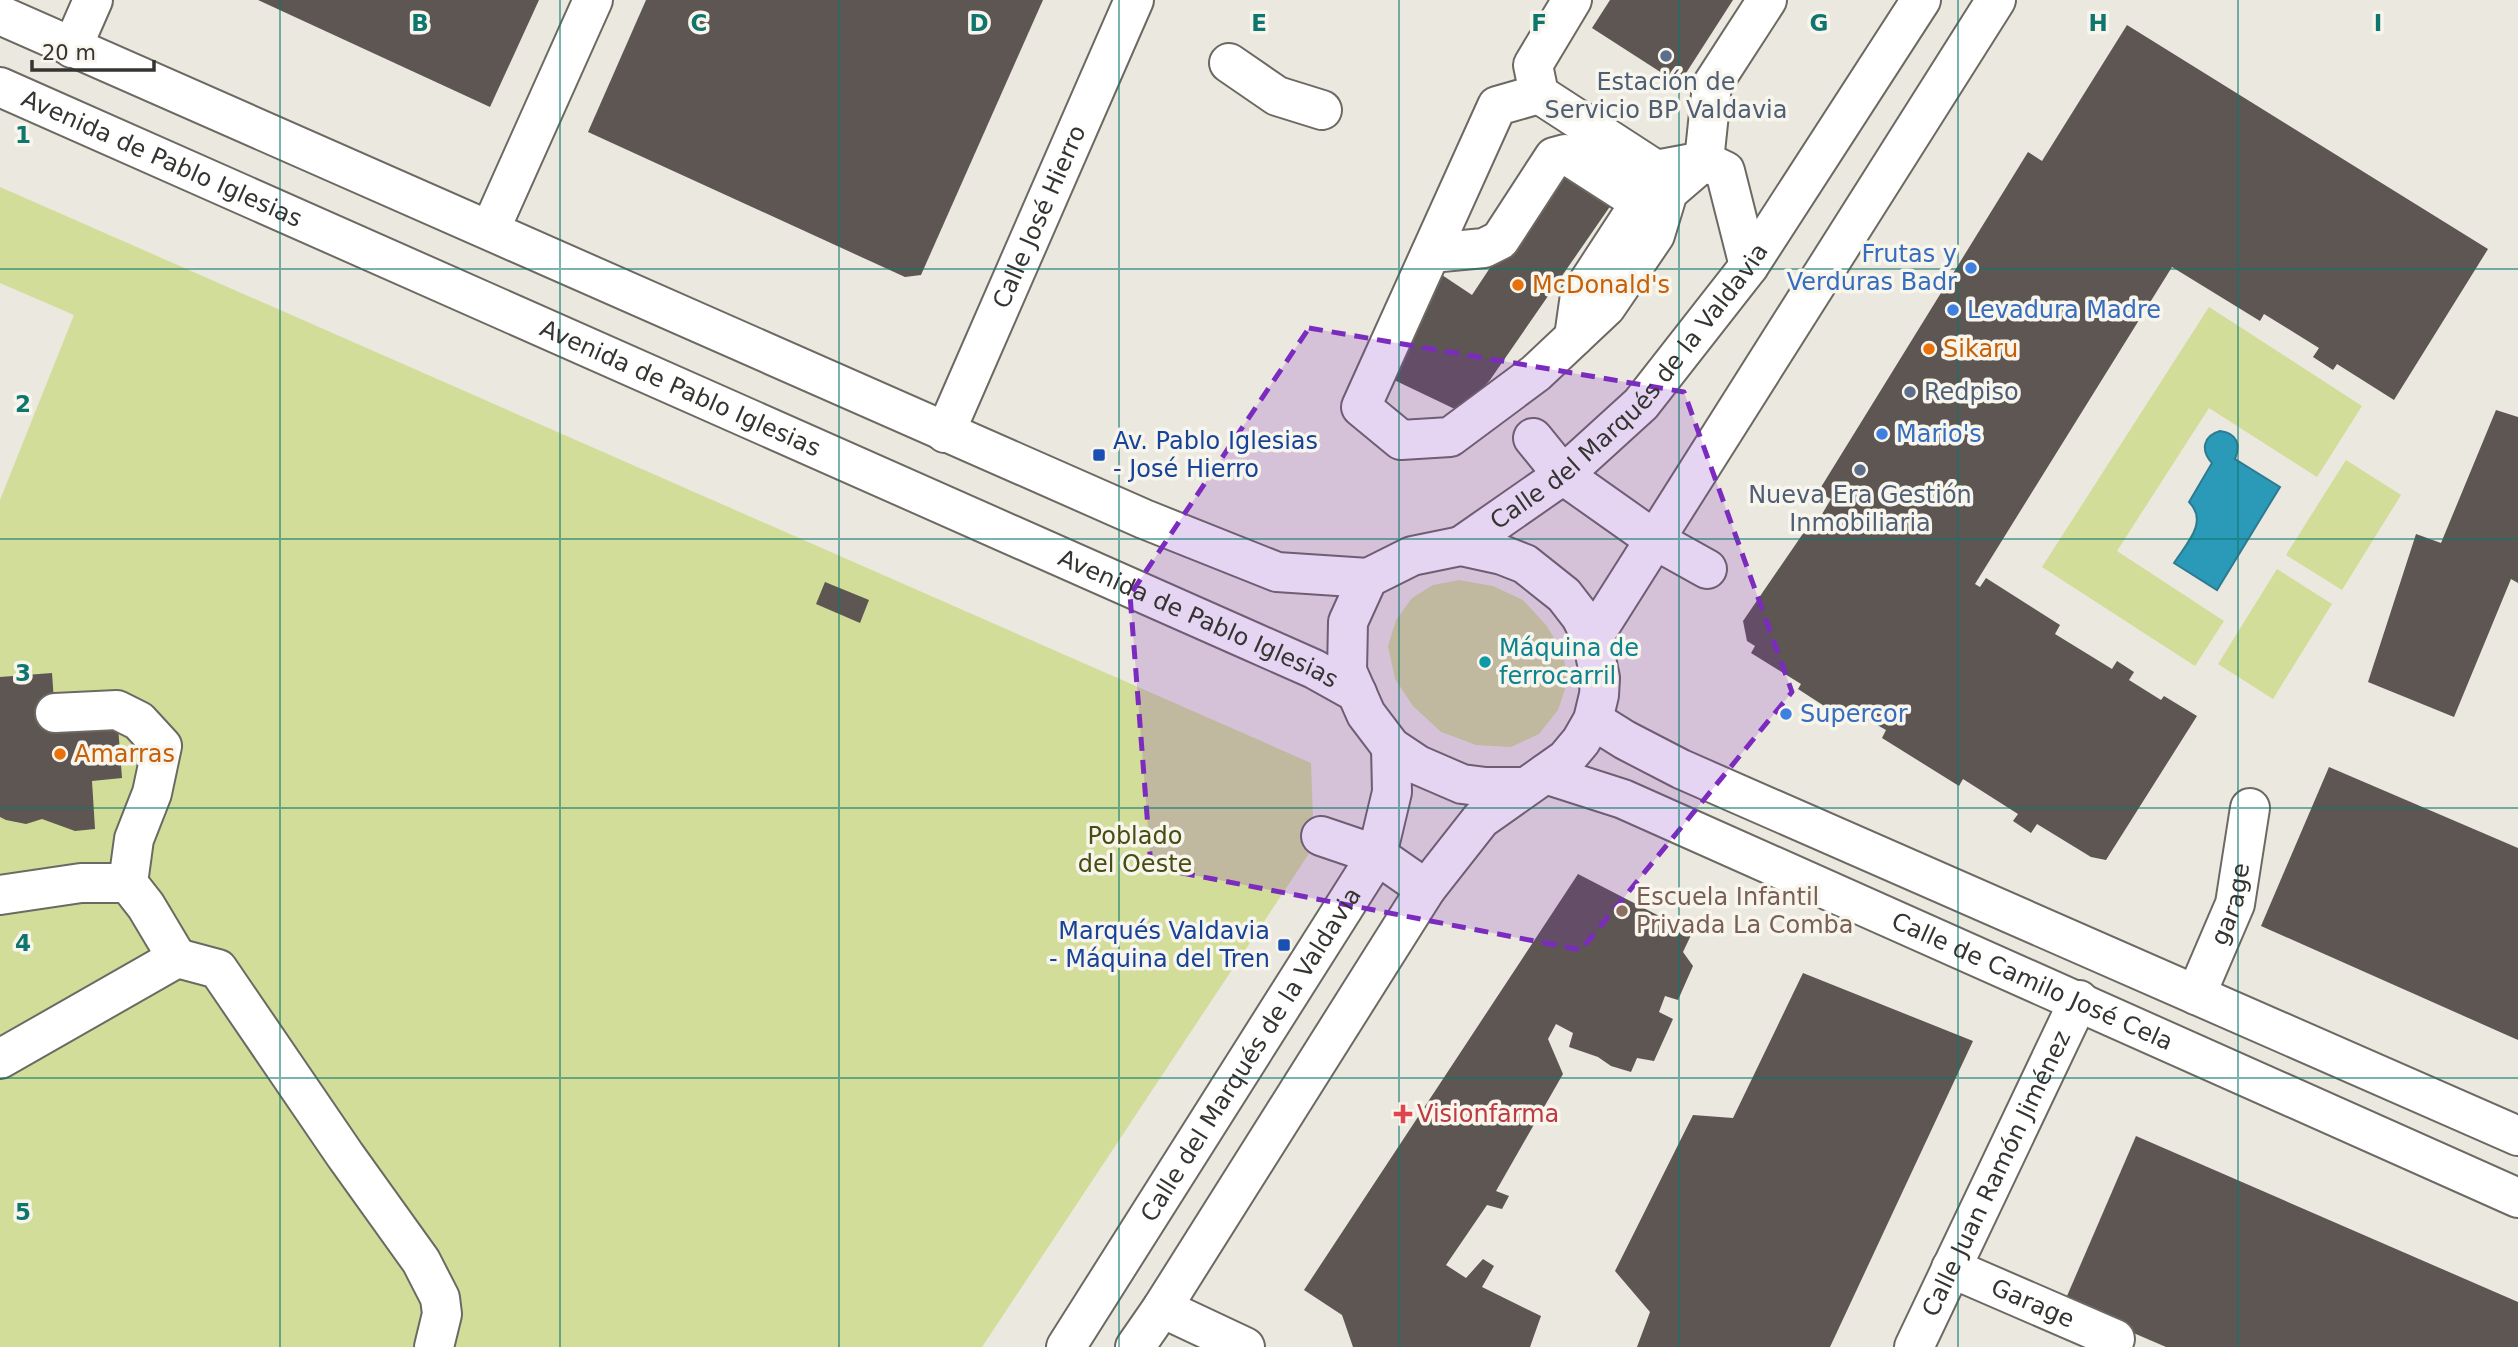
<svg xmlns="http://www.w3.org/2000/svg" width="2518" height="1347" viewBox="0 0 2518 1347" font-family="'DejaVu Sans',sans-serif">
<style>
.green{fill:#d1dd98}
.water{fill:#2b99b8;stroke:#2e7b90;stroke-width:2}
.building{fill:#5d5652}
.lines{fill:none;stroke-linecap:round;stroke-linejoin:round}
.minor-casing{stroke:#6c6962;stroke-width:42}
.minor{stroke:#fff;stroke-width:38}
.marked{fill:#7b2cbf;fill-opacity:0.2;stroke:#7b2cbf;stroke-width:5;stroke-dasharray:14 9;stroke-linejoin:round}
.grid{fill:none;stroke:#0f766e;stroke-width:2;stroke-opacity:0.55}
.service-dot{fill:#5c6f8a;stroke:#f8f5ed;stroke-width:2.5}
.shop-dot{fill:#3f7fe0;stroke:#f8f5ed;stroke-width:2.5}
.food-dot{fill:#e8710a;stroke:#f8f5ed;stroke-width:2.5}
.transit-dot{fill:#1a4fb4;stroke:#f8f5ed;stroke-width:2.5}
.culture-dot{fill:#0f9aa8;stroke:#f8f5ed;stroke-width:2.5}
.education-dot{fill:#8d6e63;stroke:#f8f5ed;stroke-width:2.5}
.health-dot{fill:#e0444e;stroke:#f8f5ed;stroke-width:2.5}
.labels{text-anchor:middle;stroke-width:7;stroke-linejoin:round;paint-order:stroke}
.service-label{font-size:24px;fill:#4e5e75;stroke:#f8f5ed}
.street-label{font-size:24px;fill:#353431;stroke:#f8f5ed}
.shop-label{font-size:24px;fill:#366cbe;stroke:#f8f5ed;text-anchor:start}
.food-label{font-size:24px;fill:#c56008;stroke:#f8f5ed;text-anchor:start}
.transit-label{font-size:24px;fill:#164399;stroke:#f8f5ed;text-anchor:start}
.culture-label{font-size:24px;fill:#0d838f;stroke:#f8f5ed;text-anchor:start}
.park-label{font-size:24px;fill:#454d12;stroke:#f8f5ed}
.education-label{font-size:24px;fill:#785e54;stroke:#f8f5ed;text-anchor:start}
.health-label{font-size:24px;fill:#be3a42;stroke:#f8f5ed;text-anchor:start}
.grid-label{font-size:23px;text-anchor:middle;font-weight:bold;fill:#0f766e;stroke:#f8f5ed;stroke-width:7;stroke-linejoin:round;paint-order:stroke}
</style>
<rect width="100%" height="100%" fill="#ebe8e0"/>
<g class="green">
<polygon points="0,187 1311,763 1314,846 982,1347 0,1347 0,500 74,315 0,283"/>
<polygon points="2209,307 2362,406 2317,477 2209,408 2117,551 2224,621 2195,666 2042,567"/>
<polygon points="2346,460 2401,495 2342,590 2286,555"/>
<polygon points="2277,569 2332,604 2273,699 2218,664"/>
<polygon points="1459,580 1493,586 1523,600 1546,625 1562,651 1568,680 1558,710 1539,734 1511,747 1476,745 1441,732 1413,706 1395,679 1388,646 1396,620 1412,598 1433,585"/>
</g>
<path class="water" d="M2220 431C2237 433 2241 445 2235 459L2280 487 2217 590 2174 563C2186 544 2209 522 2189 502L2212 463C2201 451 2202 436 2220 431Z"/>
<g class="building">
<polygon points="258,0 539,0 490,107"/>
<polygon points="646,0 1043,0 921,275 905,277 588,132"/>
<polygon points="1610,0 1733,0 1679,84 1592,28"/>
<polygon points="2127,25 2488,249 2394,400 2337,364 2333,370 2313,357 2319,348 2264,314 2260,321 2172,267 1975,584 1980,587 1986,578 2060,625 2055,634 2112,669 2117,661 2134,672 2129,680 2161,700 2164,696 2197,716 2106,860 2091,857 2037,824 2031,833 2013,821 2018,814 1963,779 1959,786 1882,738 1886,730 1861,716 1859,720 1837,709 1835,713 1798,689 1801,684 1751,653 1755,646 1747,641 1743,621 1813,519 1818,521 1831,499 1818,492 2028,152 2042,161"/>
<polygon points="1556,168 1611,205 1490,380 1461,412 1392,379 1442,275 1472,295"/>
<polygon points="2496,410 2518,417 2518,583 2511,579 2454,717 2368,682 2416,534 2441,543"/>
<polygon points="825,582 869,600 860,623 816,604"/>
<polygon points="52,673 56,730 118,726 122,778 92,781 95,829 75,831 42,819 26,824 6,820 0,817 0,677"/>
<polygon points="2329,767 2518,848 2518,1040 2261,926"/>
<polygon points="1578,874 1692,933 1683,952 1693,966 1678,1000 1665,996 1659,1012 1673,1019 1654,1061 1637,1058 1631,1072 1611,1066 1598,1057 1569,1047 1573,1033 1556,1024 1548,1039 1563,1074 1496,1191 1509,1196 1502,1209 1487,1205 1446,1265 1466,1278 1483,1259 1494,1266 1482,1287 1541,1316 1530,1347 1353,1347 1342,1315 1304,1290"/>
<polygon points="1803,973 1973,1041 1830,1347 1637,1347 1650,1312 1615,1271 1693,1115 1733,1118"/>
<polygon points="2136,1136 2518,1302 2518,1347 2166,1347 2064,1303"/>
</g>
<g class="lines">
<g class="minor-casing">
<g id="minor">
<polyline points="1572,0 1533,65 1539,94 1656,170 1704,161 1725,171 1749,266"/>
<polyline points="0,15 1144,519 1277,572 1368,578"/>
<polyline points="72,48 93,0"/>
<polyline points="1229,63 1277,96 1322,110"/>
<path id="s1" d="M0 87 1253 642 1314 669 1357 693"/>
<polyline points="1539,94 1497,106 1361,407 1401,440 1450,437 1536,373 1606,307 1655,235 1668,192 1704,161 1712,85 1767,0"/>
<polyline points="490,230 593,0"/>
<polyline points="1431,253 1484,248 1500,240 1554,157 1565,154 1635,199 1636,209 1580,295 1574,337"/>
<path id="s2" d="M945 433 1134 0"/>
<polyline points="1533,438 1563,475 1655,540 1707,569"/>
<path id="s3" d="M1461 546 1563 475 1641 404 1749 266 1921 0"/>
<polyline points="1592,639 1996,0"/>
<polyline points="55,713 117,710 139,721 162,746 152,793 134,839 128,883 146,906 177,958"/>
<polyline points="1593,720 1625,740 1681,769 2518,1136"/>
<path id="s4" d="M1545 774 1623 799 2518 1198"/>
<polyline points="1321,836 1377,855 1426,889"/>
<polyline points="0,895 81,883 128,883"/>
<path id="s5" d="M2196 995 2235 904 2250 808"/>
<polyline points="0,1059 177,958 218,969 345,1155 421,1261 440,1298 442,1314 434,1347"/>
<path id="s6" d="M1951 1268 2115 1339"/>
<polyline points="1162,1308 1245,1347"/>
<path id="s7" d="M1066 1347 1377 855 1392 792 1391 747"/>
<polyline points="1135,1347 1162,1308 1426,889 1481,819 1566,759 1581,741 1593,720 1599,695 1600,678 1592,639 1581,617 1564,595 1525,564 1502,555 1461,546 1412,556 1368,578 1348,622 1347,671 1366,714 1391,747 1418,765 1462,784 1486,787 1523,787"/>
<path id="s8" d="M1914 1347 2079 1000"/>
</g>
</g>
<use href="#minor" class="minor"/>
</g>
<path class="marked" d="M1309 328 1684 392 1792 692 1581 950 1151 867 1130 595Z"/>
<path class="grid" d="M280 0V1347M560 0V1347M839 0V1347M1119 0V1347M1399 0V1347M1679 0V1347M1958 0V1347M2238 0V1347M0 269H2518M0 539H2518M0 808H2518M0 1078H2518"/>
<g class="service-dot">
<circle cx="1666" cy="56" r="7"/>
<circle cx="1910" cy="392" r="7"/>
<circle cx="1860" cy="470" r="7"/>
</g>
<g class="shop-dot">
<circle cx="1971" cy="268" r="7"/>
<circle cx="1953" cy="310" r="7"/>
<circle cx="1882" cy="434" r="7"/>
<circle cx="1786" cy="714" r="7"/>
</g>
<g class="food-dot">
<circle cx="1518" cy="285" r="7"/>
<circle cx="1929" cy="349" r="7"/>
<circle cx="60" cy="754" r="7"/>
</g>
<g class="transit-dot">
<rect x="1092" y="448" width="14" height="14" rx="3.5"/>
<rect x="1277" y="938" width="14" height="14" rx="3.5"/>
</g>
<circle class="culture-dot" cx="1485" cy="662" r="7"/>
<circle class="education-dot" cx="1622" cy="911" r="7"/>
<path class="health-dot" d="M1399.5 1103.5h7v7h7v7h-7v7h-7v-7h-7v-7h7z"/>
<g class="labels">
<g class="service-label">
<text x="1666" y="90">Estación de<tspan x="1666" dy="28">Servicio BP Valdavia</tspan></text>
<text x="1924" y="400" text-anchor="start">Redpiso</text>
<text x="1860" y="503">Nueva Era Gestión<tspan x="1860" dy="28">Inmobiliaria</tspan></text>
</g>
<g class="street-label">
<text dy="8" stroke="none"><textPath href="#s1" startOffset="177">Avenida de Pablo Iglesias</textPath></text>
<text dy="8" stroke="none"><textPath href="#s2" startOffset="236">Calle José Hierro</textPath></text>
<text dy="8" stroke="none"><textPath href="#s3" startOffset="234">Calle del Marqués de la Valdavia</textPath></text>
<text dy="8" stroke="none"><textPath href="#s1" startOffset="744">Avenida de Pablo Iglesias</textPath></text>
<text dy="8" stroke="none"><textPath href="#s1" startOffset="1311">Avenida de Pablo Iglesias</textPath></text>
<text dy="8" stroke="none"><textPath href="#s5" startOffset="98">garage</textPath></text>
<text dy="8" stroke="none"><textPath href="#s4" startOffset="530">Calle de Camilo José Cela</textPath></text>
<text dy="8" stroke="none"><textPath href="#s7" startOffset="346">Calle del Marqués de la Valdavia</textPath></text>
<text dy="8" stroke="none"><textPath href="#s8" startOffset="192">Calle Juan Ramón Jiménez</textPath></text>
<text dy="8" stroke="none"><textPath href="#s6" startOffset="89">Garage</textPath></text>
</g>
<g class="shop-label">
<text x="1957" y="262" text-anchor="end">Frutas y<tspan x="1957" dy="28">Verduras Badr</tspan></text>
<text x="1967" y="318">Levadura Madre</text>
<text x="1896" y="442">Mario's</text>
<text x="1800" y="722">Supercor</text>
</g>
<g class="food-label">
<text x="1532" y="293">McDonald's</text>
<text x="1943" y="357">Sikaru</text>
<text x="74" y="762">Amarras</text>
</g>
<g class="transit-label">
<text x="1113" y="449">Av. Pablo Iglesias<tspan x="1113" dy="28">- José Hierro</tspan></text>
<text x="1270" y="939" text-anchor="end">Marqués Valdavia<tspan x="1270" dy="28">- Máquina del Tren</tspan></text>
</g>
<g class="culture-label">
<text x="1499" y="656">Máquina de<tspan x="1499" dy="28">ferrocarril</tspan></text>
</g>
<g class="park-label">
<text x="1135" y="844">Poblado<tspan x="1135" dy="28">del Oeste</tspan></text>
</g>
<g class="education-label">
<text x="1636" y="905">Escuela Infantil<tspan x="1636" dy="28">Privada La Comba</tspan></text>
</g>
<g class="health-label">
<text x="1417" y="1122">Visionfarma</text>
</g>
</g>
<g class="grid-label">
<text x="420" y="31">B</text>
<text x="699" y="31">C</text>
<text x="979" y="31">D</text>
<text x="1259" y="31">E</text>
<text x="1539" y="31">F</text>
<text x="1819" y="31">G</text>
<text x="2098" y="31">H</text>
<text x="2378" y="31">I</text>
<text x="23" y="143">1</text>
<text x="23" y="412">2</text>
<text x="23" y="681">3</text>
<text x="23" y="951">4</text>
<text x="23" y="1220">5</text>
</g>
<path d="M32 60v10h122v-10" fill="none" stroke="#353431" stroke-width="3.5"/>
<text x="42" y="60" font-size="21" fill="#353431" stroke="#f8f5ed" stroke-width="5" paint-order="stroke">20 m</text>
</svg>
